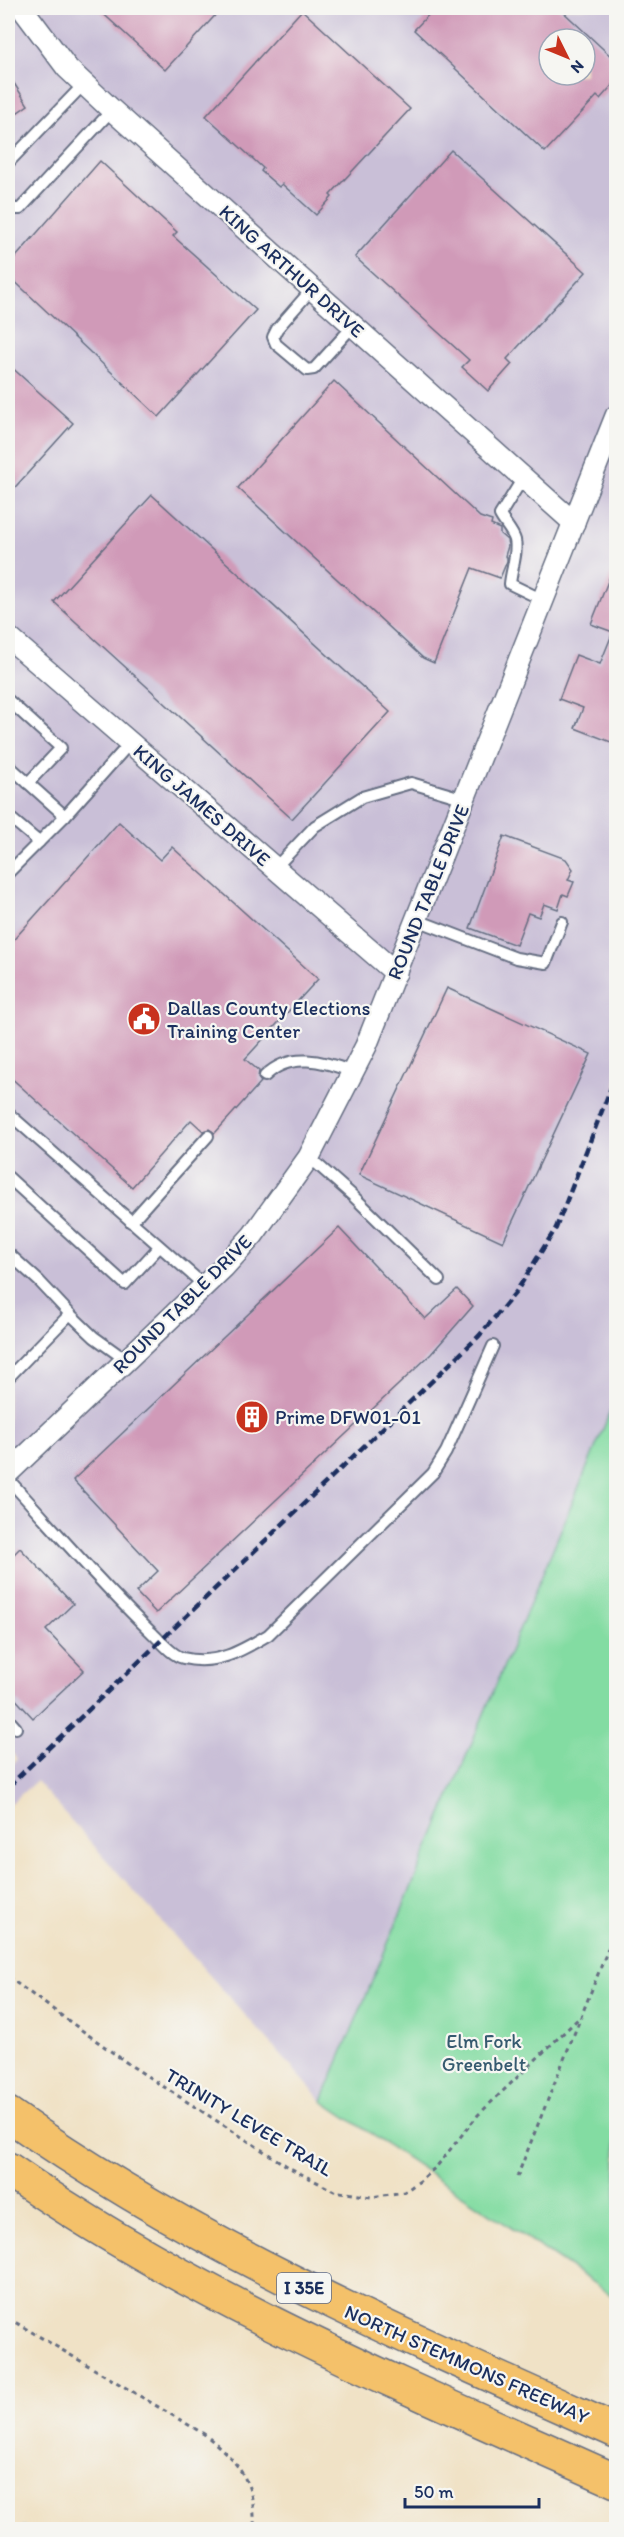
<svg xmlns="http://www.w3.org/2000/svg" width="624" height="2537" viewBox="0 0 624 2537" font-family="Itim,sans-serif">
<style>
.industrial{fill:#c9bfd7;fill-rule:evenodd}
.green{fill:#83dca2;stroke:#4f8680;stroke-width:1.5}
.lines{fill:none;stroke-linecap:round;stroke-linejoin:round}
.stream{stroke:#5cb9da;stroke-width:5}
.building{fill:#d09ab8;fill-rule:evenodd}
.service-casing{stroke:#666e82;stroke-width:14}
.minor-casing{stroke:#666e82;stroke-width:24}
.motorway-casing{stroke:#666e82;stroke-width:36}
.path{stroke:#666e82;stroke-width:3;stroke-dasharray:4.5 4.5;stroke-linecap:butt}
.service{stroke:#fff;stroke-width:10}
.minor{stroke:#fff;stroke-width:21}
.motorway{stroke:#f4c16b;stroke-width:33}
.rail{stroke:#1b2f5e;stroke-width:4.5;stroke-dasharray:9 4.5;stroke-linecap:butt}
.labels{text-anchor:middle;stroke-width:4.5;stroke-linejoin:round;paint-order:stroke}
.shield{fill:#f6f6f2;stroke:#5d6b8a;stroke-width:1.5}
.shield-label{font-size:18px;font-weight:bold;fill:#1b2f5e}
.street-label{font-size:20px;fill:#1b2f5e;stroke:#f6f6f2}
.poi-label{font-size:20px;fill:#1b2f5e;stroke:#f6f6f2;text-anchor:start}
.park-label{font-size:20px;fill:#355a6f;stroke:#f6f6f2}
</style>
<rect width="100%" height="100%" fill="#f6f6f2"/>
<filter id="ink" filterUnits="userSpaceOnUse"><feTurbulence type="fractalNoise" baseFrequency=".0167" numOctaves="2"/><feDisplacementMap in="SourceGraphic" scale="12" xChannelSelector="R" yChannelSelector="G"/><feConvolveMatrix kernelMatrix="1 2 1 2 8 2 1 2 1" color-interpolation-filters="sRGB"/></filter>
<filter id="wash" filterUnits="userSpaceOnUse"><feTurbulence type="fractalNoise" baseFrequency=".008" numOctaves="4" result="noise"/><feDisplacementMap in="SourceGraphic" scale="24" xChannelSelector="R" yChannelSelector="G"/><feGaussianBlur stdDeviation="1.35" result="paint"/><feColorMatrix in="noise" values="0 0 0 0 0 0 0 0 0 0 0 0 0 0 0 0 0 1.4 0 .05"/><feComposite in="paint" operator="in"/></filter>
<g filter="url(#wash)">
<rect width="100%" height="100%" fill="#f0e2c6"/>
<path class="industrial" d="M8 8H616V1398L322 2101 36 1781 8 1806V1768L17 1759 8 1748ZM549 39H585V75H549Z"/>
<polygon class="green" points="616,1398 616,2298 322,2101"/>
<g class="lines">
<polyline class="stream" points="24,2530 24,2529"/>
</g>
<g id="blocks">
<g class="building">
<polygon points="97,8 222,8 165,70"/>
<path d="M435 8H559L616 61V81L600 99 597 96 545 152 414 30ZM549 39H585V75H549Z"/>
<polygon points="302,10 410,109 330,195 332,197 316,215 282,184 279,187 261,171 263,168 206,116"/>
<polygon points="8,74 28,105 8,119"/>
<polygon points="451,150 586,272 507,359 512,364 488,391 462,367 469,360 355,257"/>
<polygon points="100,161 177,232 173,236 256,310 159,417 8,275 8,266"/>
<polygon points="8,364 73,423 8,495"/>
<polygon points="334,381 480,517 492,521 491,525 500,529 500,534 507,540 508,546 505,556 507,557 507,561 500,578 472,568 434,663 423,658 238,488"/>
<polygon points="152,495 390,712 292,819 54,602"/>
<polygon points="616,561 616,744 575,728 583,708 559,699 576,655 600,664 613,632 591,624"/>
<polygon points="119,822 160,860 172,847 318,979 245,1059 259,1071 258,1078 261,1082 215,1133 209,1129 203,1131 191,1120 132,1187 8,1075 8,946"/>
<polygon points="504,836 566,859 573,869 568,880 574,882 568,896 563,894 558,909 544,904 539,917 528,913 516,945 470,928"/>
<polygon points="447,988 591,1054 503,1242 359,1175"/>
<polygon points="339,1228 425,1319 457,1289 473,1306 431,1354 156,1613 136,1592 158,1571 73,1480"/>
<polygon points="20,1548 73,1604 46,1630 84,1670 33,1718 8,1691 8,1560"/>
</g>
</g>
</g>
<g filter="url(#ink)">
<use href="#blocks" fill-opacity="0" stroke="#666e82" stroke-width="1.5"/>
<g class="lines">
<g class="service-casing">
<g id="service">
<polyline points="8,163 84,84"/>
<polyline points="8,202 13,209 20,209 112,110"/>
<polyline points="312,289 277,329 273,337 276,344 307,370 314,369 353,326"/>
<path d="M523 478 500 515C504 523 513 532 515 540 518 554 511 570 510 584L543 600"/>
<polyline points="8,700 61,748 28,783"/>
<polyline points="8,765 65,816"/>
<polyline points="8,816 39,842"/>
<polyline points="275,868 315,826 362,797 411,783 465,799"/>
<polyline points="8,873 65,816 130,743"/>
<polyline points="417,920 516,958 546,963 562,922"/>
<path d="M265 1076C290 1051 324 1061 353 1072"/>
<polyline points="8,1113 205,1286"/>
<polyline points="309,1157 352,1195 439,1280"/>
<polyline points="8,1177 125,1284 159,1247"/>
<polyline points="131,1222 208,1136"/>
<polyline points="8,1253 39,1281 70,1314"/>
<polyline points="8,1378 70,1314 94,1337 126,1360"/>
<path d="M8 1479C55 1530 101 1584 151 1632 160 1640 171 1655 183 1658 216 1666 241 1651 268 1635L433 1473 446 1452 493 1346"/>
<polyline points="8,1719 16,1728"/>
</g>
</g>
<g class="minor-casing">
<g id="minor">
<polyline points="22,8 67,68 112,110 574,523"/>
<polyline points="8,637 396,973"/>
<polyline points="8,1473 224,1267 253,1235 309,1157 366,1046 616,416"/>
</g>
</g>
<g class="motorway-casing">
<g id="motorway">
<path d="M8 2114C198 2248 405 2337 616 2431"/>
<path d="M8 2169C196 2300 409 2388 616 2481"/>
</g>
</g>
<g class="path">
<polyline points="8,1977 130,2065 290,2168 334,2191 371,2197 404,2192 420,2181 437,2166 478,2115 579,2018"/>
<polyline points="517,2177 616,1929"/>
<path d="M8 2318 204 2434C239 2462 256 2482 254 2530"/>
</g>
<use href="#service" class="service"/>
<use href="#minor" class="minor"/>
<use href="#motorway" class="motorway"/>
<polyline class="rail" points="8,1787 479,1336 516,1292 556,1228 616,1075"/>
</g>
</g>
<defs>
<g id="civic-disc" transform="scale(1.725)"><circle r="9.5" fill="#c8321e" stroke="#f6f6f2"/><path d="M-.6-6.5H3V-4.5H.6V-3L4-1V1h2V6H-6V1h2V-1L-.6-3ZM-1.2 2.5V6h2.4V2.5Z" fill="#fff"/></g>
<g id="building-disc" transform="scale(1.725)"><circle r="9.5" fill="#c8321e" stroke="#f6f6f2"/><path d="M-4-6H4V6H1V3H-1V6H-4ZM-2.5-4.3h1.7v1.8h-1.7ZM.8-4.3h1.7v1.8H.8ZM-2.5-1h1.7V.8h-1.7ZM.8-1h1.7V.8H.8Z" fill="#fff"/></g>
</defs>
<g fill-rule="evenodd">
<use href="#civic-disc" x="144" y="1019"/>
<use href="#building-disc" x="252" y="1417"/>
</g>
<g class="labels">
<rect class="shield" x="277" y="2273" width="54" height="30" rx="4.5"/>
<g class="shield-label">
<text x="304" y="2294">I 35E</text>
</g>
<g class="street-label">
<text transform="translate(292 271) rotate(42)" y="7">KING ARTHUR DRIVE</text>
<text transform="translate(202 805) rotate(41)" y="7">KING JAMES DRIVE</text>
<text transform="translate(428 892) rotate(-68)" y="7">ROUND TABLE DRIVE</text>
<text transform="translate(182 1304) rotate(-45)" y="7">ROUND TABLE DRIVE</text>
<text transform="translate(249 2122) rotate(31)" y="7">TRINITY LEVEE TRAIL</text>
<text transform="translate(467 2364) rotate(24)" y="7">NORTH STEMMONS FREEWAY</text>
</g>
<g class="poi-label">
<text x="167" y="1015">Dallas County Elections<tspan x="167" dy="23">Training Center</tspan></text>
<text x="275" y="1424">Prime DFW01-01</text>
</g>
<g class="park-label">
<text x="484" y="2048">Elm Fork<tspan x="484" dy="23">Greenbelt</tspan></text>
</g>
</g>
<rect width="624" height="2537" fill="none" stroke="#f6f6f2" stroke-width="30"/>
<g transform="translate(567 57) rotate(133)"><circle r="28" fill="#f6f6f2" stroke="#9ea6b7" stroke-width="1.5"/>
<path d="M0-4.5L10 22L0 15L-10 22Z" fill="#c8321e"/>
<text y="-9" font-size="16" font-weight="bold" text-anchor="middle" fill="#1b2f5e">N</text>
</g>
<path d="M405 2498v9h134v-9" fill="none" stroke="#1b2f5e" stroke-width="3"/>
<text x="414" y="2498" font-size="18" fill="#1b2f5e" stroke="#f6f6f2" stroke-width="4.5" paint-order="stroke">50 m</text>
</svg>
